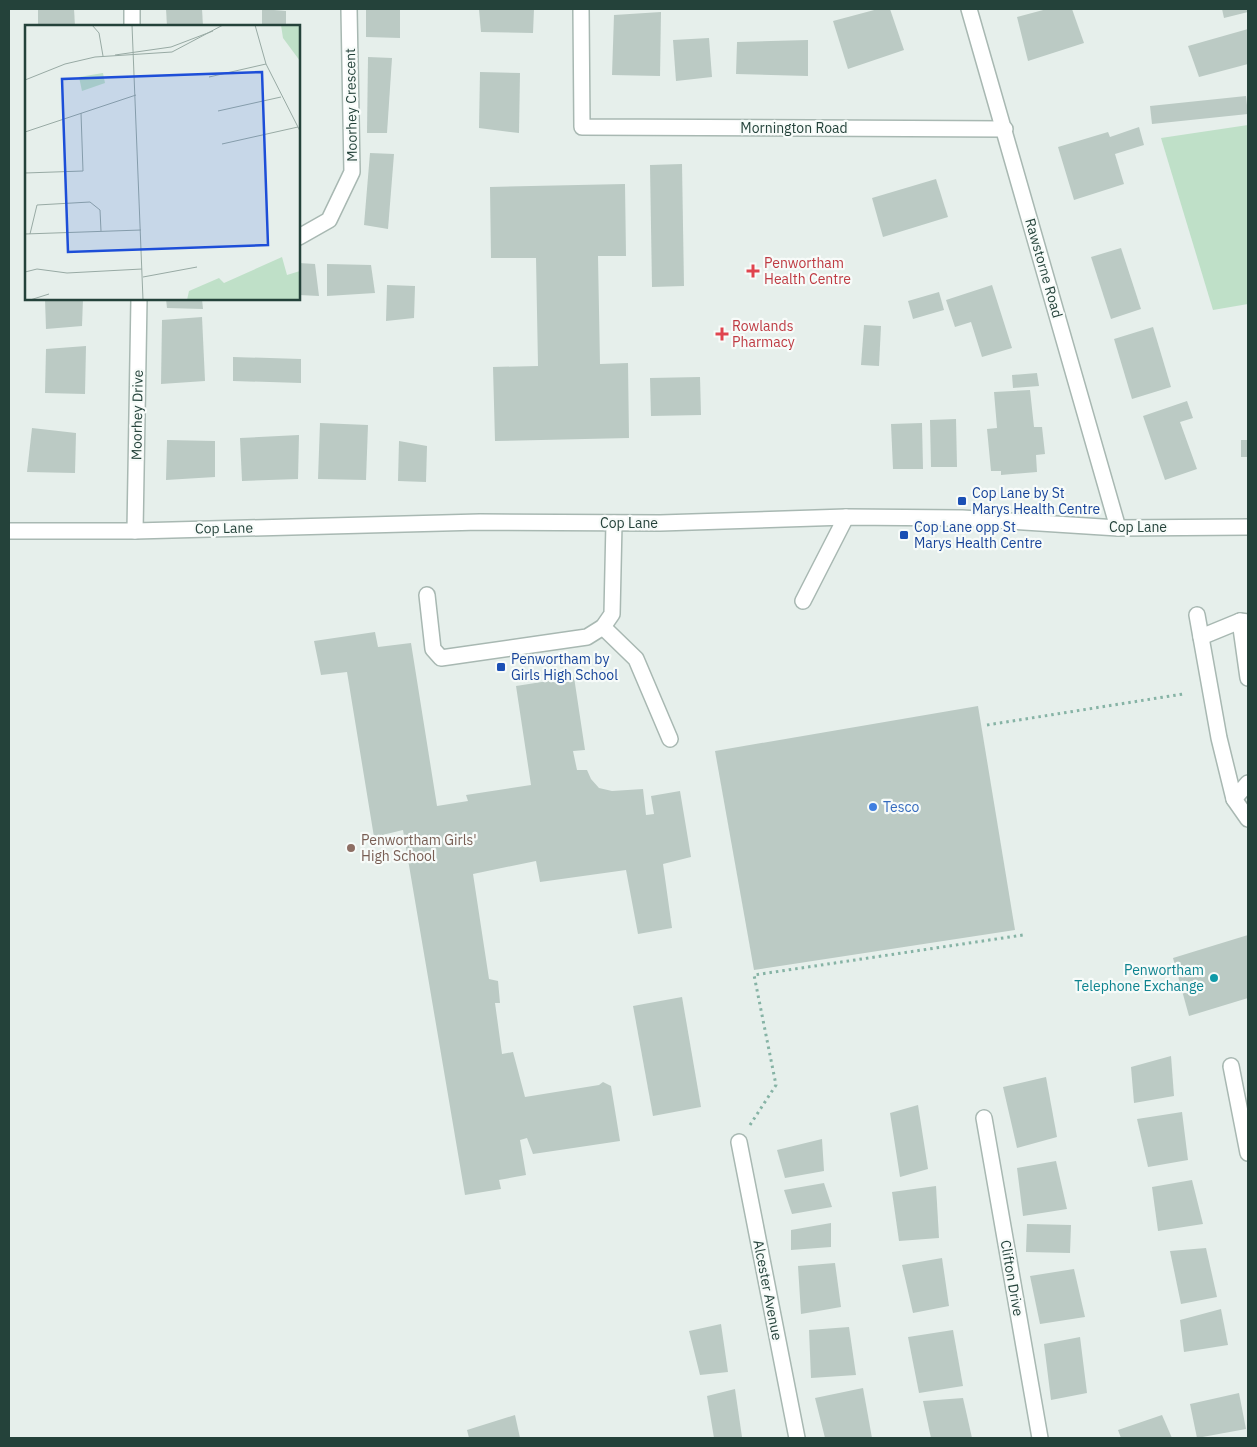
<svg xmlns="http://www.w3.org/2000/svg" width="1257" height="1447" viewBox="0 0 1257 1447" font-family="'IBM Plex Sans',sans-serif">
<style>
.green{fill:#bfe0c8}
.building{fill:#bbcac4}
.lines{fill:none;stroke-linecap:round;stroke-linejoin:round}
.minor-casing{stroke:#a8b8b2;stroke-width:18}
.path{stroke:#86b3a5;stroke-width:3;stroke-dasharray:2.5 4;stroke-linecap:butt}
.minor{stroke:#fff;stroke-width:15}
.health-dot{fill:#e0444e;stroke:#f7fbf9;stroke-width:2}
.transit-dot{fill:#1a4fb4;stroke:#f7fbf9;stroke-width:2}
.shop-dot{fill:#3f7fe0;stroke:#f7fbf9;stroke-width:2}
.education-dot{fill:#8d6e63;stroke:#f7fbf9;stroke-width:2}
.culture-dot{fill:#0f9aa8;stroke:#f7fbf9;stroke-width:2}
.labels{text-anchor:middle;stroke-width:4.5;stroke-linejoin:round;paint-order:stroke}
.street-label{font-size:14px;fill:#24423a;stroke:#f7fbf9}
.health-label{font-size:14px;fill:#be3a42;stroke:#f7fbf9;text-anchor:start}
.transit-label{font-size:14px;fill:#164399;stroke:#f7fbf9;text-anchor:start}
.shop-label{font-size:14px;fill:#366cbe;stroke:#f7fbf9;text-anchor:start}
.education-label{font-size:14px;fill:#785e54;stroke:#f7fbf9;text-anchor:start}
.culture-label{font-size:14px;fill:#0d838f;stroke:#f7fbf9;text-anchor:end}
.inset-road{fill:none;stroke:#98aaa4;stroke-width:1}
.view{fill:#1d4ed8;fill-opacity:0.15;stroke:#1d4ed8;stroke-width:2.5}
.inset-edge{fill:none;stroke:#24423a;stroke-width:2.5}
</style>
<rect width="100%" height="100%" fill="#e6efeb"/>
<polygon class="green" points="1248,125 1248,304 1213,310 1161,138"/>
<g class="building">
<polygon points="38,9 74,9 75,26 38,26"/>
<polygon points="166,9 202,9 203,26 167,26"/>
<polygon points="262,9 286,11 286,26 262,26"/>
<polygon points="366,9 400,9 400,38 366,37"/>
<polygon points="479,9 534,9 533,33 481,32"/>
<polygon points="878,9 890,9 904,50 848,69 833,21"/>
<polygon points="1047,9 1072,9 1084,43 1028,61 1017,17"/>
<polygon points="1222,9 1248,9 1248,12 1224,18"/>
<polygon points="661,12 660,76 612,75 614,15"/>
<polygon points="1248,29 1248,64 1199,77 1188,46"/>
<polygon points="709,38 712,77 676,81 673,40"/>
<polygon points="808,40 808,76 736,74 737,42"/>
<polygon points="368,57 392,58 387,133 367,133"/>
<polygon points="480,72 520,73 519,133 479,128"/>
<polygon points="1246,96 1248,114 1152,124 1150,106"/>
<polygon points="1139,127 1144,145 1115,154 1124,184 1074,200 1058,147 1108,132 1110,137"/>
<polygon points="370,153 394,154 388,229 364,225"/>
<polygon points="682,164 684,286 652,287 650,165"/>
<polygon points="936,179 948,217 883,237 872,198"/>
<polygon points="625,184 626,256 598,256 600,364 628,363 629,438 495,441 493,367 538,366 536,258 491,258 490,187"/>
<polygon points="1121,248 1141,309 1111,319 1091,257"/>
<polygon points="299,263 315,264 319,296 299,295"/>
<polygon points="327,264 371,265 375,293 327,296"/>
<polygon points="387,285 415,286 414,318 386,321"/>
<polygon points="992,285 1012,348 982,357 971,322 955,327 946,300"/>
<polygon points="939,292 944,310 913,319 908,301"/>
<polygon points="45,299 83,299 82,326 46,329"/>
<polygon points="166,299 202,299 203,309 167,308"/>
<polygon points="202,317 205,381 161,384 162,320"/>
<polygon points="864,325 881,326 879,366 861,365"/>
<polygon points="1153,327 1171,387 1132,399 1114,339"/>
<polygon points="86,346 85,394 45,393 46,349"/>
<polygon points="233,357 301,359 301,383 233,381"/>
<polygon points="1037,373 1039,386 1013,388 1012,375"/>
<polygon points="700,377 701,415 651,416 650,378"/>
<polygon points="1030,390 1034,427 1042,427 1045,454 1036,455 1037,472 1001,475 1001,471 991,471 987,429 997,428 994,392"/>
<polygon points="1187,401 1193,418 1180,422 1197,469 1165,480 1143,416"/>
<polygon points="956,419 957,467 931,467 930,420"/>
<polygon points="320,423 368,425 366,480 318,479"/>
<polygon points="922,423 923,469 893,469 891,424"/>
<polygon points="32,428 76,433 75,473 27,472"/>
<polygon points="299,435 298,479 242,481 240,438"/>
<polygon points="167,440 215,441 215,477 166,480"/>
<rect x="1241" y="440" width="7" height="17"/>
<polygon points="399,441 427,446 426,482 398,481"/>
<polygon points="375,632 378,647 411,643 437,806 468,801 466,795 531,785 516,686 574,677 585,750 573,751 577,770 587,770 591,779 599,788 612,791 643,789 646,815 654,814 651,796 680,791 691,857 663,864 672,928 638,934 626,870 540,882 536,861 473,874 489,979 498,981 500,1003 495,1003 502,1054 513,1052 525,1097 599,1085 603,1082 611,1086 620,1141 533,1154 527,1138 520,1140 526,1175 499,1180 501,1189 465,1195 403,830 374,837 347,672 321,675 314,641"/>
<polygon points="978,706 1015,930 754,970 715,751"/>
<polygon points="1248,935 1248,998 1189,1016 1173,958"/>
<polygon points="682,997 701,1107 653,1116 633,1006"/>
<polygon points="1171,1056 1174,1096 1134,1103 1131,1067"/>
<polygon points="1046,1077 1057,1137 1017,1148 1003,1087"/>
<polygon points="918,1105 928,1169 900,1177 890,1113"/>
<polygon points="1182,1112 1188,1160 1148,1167 1137,1119"/>
<polygon points="822,1139 824,1171 785,1178 777,1150"/>
<polygon points="1056,1161 1067,1209 1023,1216 1017,1168"/>
<polygon points="1192,1180 1203,1224 1158,1231 1152,1187"/>
<polygon points="824,1183 832,1207 792,1214 784,1190"/>
<polygon points="936,1186 939,1238 899,1241 892,1192"/>
<polygon points="831,1223 831,1247 791,1250 791,1230"/>
<polygon points="1027,1224 1071,1225 1070,1253 1026,1252"/>
<polygon points="1206,1248 1217,1297 1181,1304 1170,1251"/>
<polygon points="942,1258 949,1306 913,1313 902,1265"/>
<polygon points="835,1263 841,1307 801,1314 798,1266"/>
<polygon points="1074,1269 1085,1317 1040,1324 1030,1276"/>
<polygon points="1221,1309 1228,1345 1184,1352 1180,1320"/>
<polygon points="721,1324 728,1372 700,1375 689,1331"/>
<polygon points="849,1327 856,1375 811,1378 809,1330"/>
<polygon points="953,1330 963,1386 919,1393 908,1337"/>
<polygon points="1080,1337 1087,1393 1051,1400 1044,1344"/>
<polygon points="863,1388 872,1438 825,1438 815,1398"/>
<polygon points="735,1389 742,1437 714,1438 707,1396"/>
<polygon points="1239,1393 1246,1429 1197,1438 1190,1404"/>
<polygon points="963,1398 972,1438 931,1438 923,1401"/>
<polygon points="515,1415 520,1438 469,1438 467,1430"/>
<polygon points="1162,1415 1172,1438 1121,1438 1118,1430"/>
</g>
<g class="lines">
<g class="minor-casing">
<g id="minor">
<polyline points="132,9 132,26"/>
<polyline points="581,9 582,127 1005,129"/>
<polyline points="969,9 1118,528"/>
<polyline points="299,237 329,220 352,172 349,9"/>
<polyline points="9,531 135,531 480,522 660,523 846,517 962,518 1118,528 1248,527"/>
<polyline points="135,531 139,299"/>
<polyline points="427,595 433,649 441,658 587,637 603,627 612,614 614,523"/>
<polyline points="803,601 846,517"/>
<polyline points="1197,615 1219,738 1234,799 1248,819"/>
<polyline points="1240,621 1248,678"/>
<polyline points="603,627 636,659 670,739"/>
<polyline points="1201,637 1240,621 1248,622"/>
<polyline points="1234,799 1248,783"/>
<polyline points="1231,1066 1248,1153"/>
<polyline points="984,1118 1040,1438"/>
<polyline points="739,1142 797,1438"/>
</g>
</g>
<g class="path">
<polyline points="987,725 1183,694"/>
<polyline points="750,1125 776,1085 754,975 1023,935"/>
</g>
<use href="#minor" class="minor"/>
</g>
<g class="health-dot">
<path d="M750.5 263.5h5v5h5v5h-5v5h-5v-5h-5v-5h5z"/>
<path d="M719.5 326.5h5v5h5v5h-5v5h-5v-5h-5v-5h5z"/>
</g>
<g class="transit-dot">
<rect x="957" y="496" width="10" height="10" rx="2.5"/>
<rect x="899" y="530" width="10" height="10" rx="2.5"/>
<rect x="496" y="662" width="10" height="10" rx="2.5"/>
</g>
<circle class="shop-dot" cx="873" cy="807" r="5"/>
<circle class="education-dot" cx="351" cy="848" r="5"/>
<circle class="culture-dot" cx="1214" cy="978" r="5"/>
<g class="labels">
<g class="street-label">
<text transform="translate(351 105) rotate(-91)" y="5">Moorhey Crescent</text>
<text x="794" y="133">Mornington Road</text>
<text transform="translate(1044 268) rotate(74)" y="5">Rawstorne Road</text>
<text transform="translate(137 415) rotate(-89)" y="5">Moorhey Drive</text>
<text x="629" y="528">Cop Lane</text>
<text x="1138" y="532">Cop Lane</text>
<text transform="translate(224 528) rotate(-1)" y="5">Cop Lane</text>
<text transform="translate(1012 1278) rotate(80)" y="5">Clifton Drive</text>
<text transform="translate(768 1290) rotate(79)" y="5">Alcester Avenue</text>
</g>
<g class="health-label">
<text x="764" y="268">Penwortham<tspan x="764" dy="16">Health Centre</tspan></text>
<text x="732" y="331">Rowlands<tspan x="732" dy="16">Pharmacy</tspan></text>
</g>
<g class="transit-label">
<text x="972" y="498">Cop Lane by St<tspan x="972" dy="16">Marys Health Centre</tspan></text>
<text x="914" y="532">Cop Lane opp St<tspan x="914" dy="16">Marys Health Centre</tspan></text>
<text x="511" y="664">Penwortham by<tspan x="511" dy="16">Girls High School</tspan></text>
</g>
<g class="shop-label">
<text x="883" y="812">Tesco</text>
</g>
<g class="education-label">
<text x="361" y="845">Penwortham Girls'<tspan x="361" dy="16">High School</tspan></text>
</g>
<g class="culture-label">
<text x="1204" y="975">Penwortham<tspan x="1204" dy="16">Telephone Exchange</tspan></text>
</g>
</g>
<g transform="translate(25 25)">
<rect width="275" height="275" fill="#e6efeb"/>
<path d="M256 0H275V36L258 13ZM78 48 80 58 57 66 54 52ZM257 232 262 250 275 246V275H162L164 266 194 253 199 258Z" fill="#bfe0c8"/>
<path class="inset-road" d="M67 0 74 8 78 31M107 0 118 275M230 0 241 39 275 106M90 30 146 22 188 6M184 52 241 39M0 55 40 39 70 32 147 27 198 0M193 86 256 72M0 107 111 70M197 119 273 102M0 148 58 146 56 88M0 209 116 205M5 209 12 180 65 177 75 185 76 206M0 247 12 244 42 248 117 244M118 252 172 242M5 275 24 269"/>
<path class="view" d="M237 47 243 220 43 227 37 54Z"/>
<rect width="275" height="275" class="inset-edge"/>
</g>
<rect width="1257" height="1447" fill="none" stroke="#24423a" stroke-width="20"/>
</svg>
